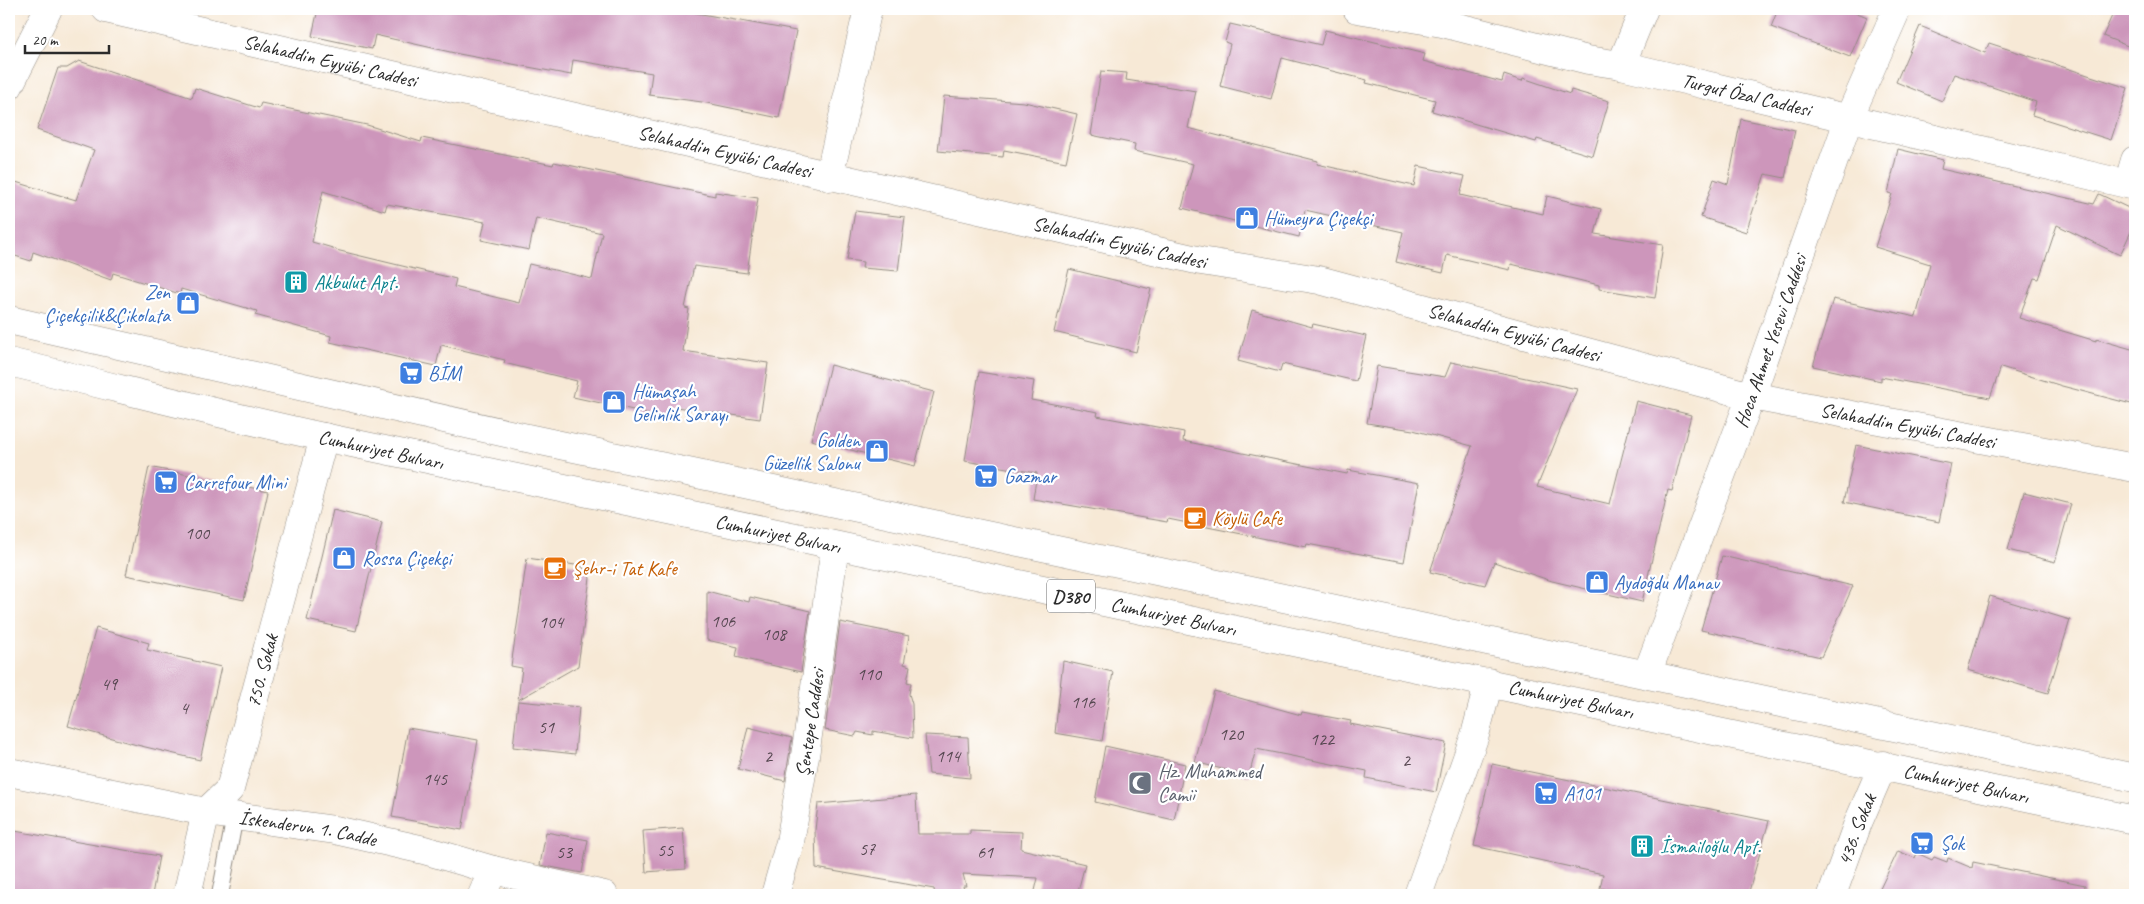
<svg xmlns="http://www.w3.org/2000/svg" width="2144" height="904" viewBox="0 0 2144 904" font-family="Caveat,sans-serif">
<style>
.building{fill:#cd96bb;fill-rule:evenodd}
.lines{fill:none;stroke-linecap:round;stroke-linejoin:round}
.lane-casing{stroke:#918a80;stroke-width:18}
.street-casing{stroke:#918a80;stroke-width:29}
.secondary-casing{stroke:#918a80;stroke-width:29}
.primary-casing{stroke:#918a80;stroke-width:29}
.lane{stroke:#fff;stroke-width:16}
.street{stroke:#fff;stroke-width:28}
.secondary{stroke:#fff;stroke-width:28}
.primary{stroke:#fff;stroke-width:28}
.labels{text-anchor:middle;stroke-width:4.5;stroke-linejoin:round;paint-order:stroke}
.number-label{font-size:18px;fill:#54464f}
.shield{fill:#fff;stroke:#6b6b6b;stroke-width:1}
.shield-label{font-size:19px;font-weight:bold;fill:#2b2b2b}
.street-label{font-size:20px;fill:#2b2b2b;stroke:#fff}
.shop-label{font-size:20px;fill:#366cbe;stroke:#fff;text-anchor:start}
.culture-label{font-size:20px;fill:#0d838f;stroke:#fff;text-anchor:start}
.food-label{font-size:20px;fill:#c56008;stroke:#fff;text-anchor:start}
.worship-label{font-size:20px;fill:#5b616d;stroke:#fff;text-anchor:start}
</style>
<rect width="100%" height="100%" fill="#fff"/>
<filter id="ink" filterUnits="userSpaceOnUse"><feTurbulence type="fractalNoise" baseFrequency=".02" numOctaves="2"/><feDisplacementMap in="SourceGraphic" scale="10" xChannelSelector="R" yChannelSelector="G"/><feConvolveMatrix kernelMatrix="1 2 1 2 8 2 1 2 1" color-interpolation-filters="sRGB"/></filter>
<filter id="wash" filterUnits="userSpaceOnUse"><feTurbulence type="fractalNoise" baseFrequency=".0096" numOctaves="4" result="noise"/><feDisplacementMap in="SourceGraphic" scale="20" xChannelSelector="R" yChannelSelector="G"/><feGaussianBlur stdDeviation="1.12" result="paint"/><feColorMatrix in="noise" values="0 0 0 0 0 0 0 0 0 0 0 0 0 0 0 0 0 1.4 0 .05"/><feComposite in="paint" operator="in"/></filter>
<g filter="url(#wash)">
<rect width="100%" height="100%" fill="#f7e9d6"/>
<g id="blocks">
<g class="building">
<polygon points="318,9 674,9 796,31 779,118 702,102 649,95 652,73 573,60 571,75 459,54 375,35 372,49 312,36"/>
<polygon points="1778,9 1848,9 1867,17 1850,57 1771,27"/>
<polygon points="2115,9 2135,9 2135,49 2103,36"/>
<polygon points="1230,24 1321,45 1325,30 1425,54 1423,61 1502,82 1504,75 1522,81 1523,78 1570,94 1571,90 1609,101 1593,156 1537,139 1536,142 1432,111 1435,100 1366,83 1367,80 1282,58 1271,99 1220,86 1230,44 1225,42"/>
<polygon points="1920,26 1985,53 1989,43 2128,88 2111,140 2032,115 2036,102 1954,74 1942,101 1896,82"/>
<path d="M79 61 192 98 195 88 259 108 261 103 367 125 421 142 422 138 553 165 554 162 715 196V192L758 198 747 273 694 266 685 308 689 309 683 351 768 363 760 419 676 407 675 419 573 397 577 381 504 363 505 360 441 345 436 366 330 342 331 336 255 315 257 311 181 289 180 294 113 273 111 280 33 252 31 261 9 254V180L76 200 94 150 37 130 58 68H67ZM323 191 385 211 387 204 485 222 481 240 529 250 536 218 602 233 592 279 529 264 519 303 454 287 456 279 336 250V249L312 242Z"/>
<polygon points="1101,71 1127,73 1126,80 1196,91 1188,128 1318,161 1317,164 1414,186 1418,166 1465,176 1460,195 1543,214 1547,196 1601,209 1595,234 1663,245 1655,298 1599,289 1599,285 1511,264 1510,270 1447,255 1443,273 1396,262 1403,232 1305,210 1299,237 1182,208 1193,164 1134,151 1135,144 1091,135"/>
<polygon points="944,96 1024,102 1077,114 1066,162 1004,150 1003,157 938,151"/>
<polygon points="1741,119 1795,130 1785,178 1765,174 1746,232 1701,217 1714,179 1728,184"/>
<polygon points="1898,149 1943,160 1941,169 2094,204 2099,194 2135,211 2135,223 2120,255 2057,225 2039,279 2034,278 2019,318 2096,341 2096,339 2135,350 2135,405 2062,386 2001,367 1990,398 1881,377 1881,381 1813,366 1833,299 1916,317 1930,264 1875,247 1892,194 1888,193"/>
<polygon points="855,211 905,217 898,271 862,268 863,262 847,260"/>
<polygon points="1069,269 1151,289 1136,352 1054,332"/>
<polygon points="1252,310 1312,327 1313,324 1366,336 1356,381 1282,364 1280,372 1238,361"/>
<polygon points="1451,362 1577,389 1537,487 1610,504 1636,401 1691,415 1672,491 1668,490 1642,602 1552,581 1494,562 1485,585 1430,572 1472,446 1413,430 1367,423 1377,366 1445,377"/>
<polygon points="830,365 934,392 915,466 811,440"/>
<polygon points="979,372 1034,381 1031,400 1098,412 1097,416 1184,432 1183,441 1347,474 1348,470 1419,483 1404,562 1307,544 1306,547 1168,519 1167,522 1033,499 1037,473 965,461"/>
<polygon points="1856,445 1951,464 1939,522 1844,502"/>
<polygon points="149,467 268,491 244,600 126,575"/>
<polygon points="2024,492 2071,504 2055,562 2008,550"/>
<polygon points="333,510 382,522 356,631 307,620"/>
<polygon points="1722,556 1853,586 1821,657 1701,630"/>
<polygon points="527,558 582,566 590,578 578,666 518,700 522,668 511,666"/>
<polygon points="707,591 749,602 750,597 810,611 801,672 736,657 738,647 707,640"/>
<polygon points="1990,596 2070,620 2048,693 1968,670"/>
<polygon points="840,622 909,636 904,664 910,666 907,682 911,683 909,694 912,704 913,738 873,731 873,735 857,732 855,736 825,730"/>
<polygon points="96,628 149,643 147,650 221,667 200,760 137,745 68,726"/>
<polygon points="1063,661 1113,672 1102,741 1055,733"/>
<polygon points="1214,691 1301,715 1302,712 1351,721 1350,724 1446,743 1436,792 1366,778 1367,771 1256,749 1249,776 1195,762"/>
<polygon points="518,701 579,707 575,754 513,747"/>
<polygon points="748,727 792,738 785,781 738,769"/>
<polygon points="408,728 478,740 462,830 392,817"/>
<polygon points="925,735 968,737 970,778 929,774"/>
<polygon points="1105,746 1185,764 1174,820 1095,802"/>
<polygon points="1492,764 1769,821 1748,895 1683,895 1665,892 1664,895 1633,895 1600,888 1603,874 1474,846"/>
<polygon points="916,795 918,834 970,834 970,830 1022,832 1021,849 1085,864 1077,895 1034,895 1038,878 963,874 966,886 963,886 965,895 935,895 934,889 816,868 815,830 818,804"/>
<polygon points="683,828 686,869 646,872 643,831"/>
<polygon points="9,830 159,856 152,895 9,895"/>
<polygon points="546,832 588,840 582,873 540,865"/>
<polygon points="1898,851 1915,858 1917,853 1932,860 1934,857 1947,862 1948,858 1972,868 1973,862 2085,885 2084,895 1877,895"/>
</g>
</g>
</g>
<g filter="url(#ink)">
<use href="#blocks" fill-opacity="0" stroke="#918a80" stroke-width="1"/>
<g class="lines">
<g class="lane-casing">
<polyline id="lane" points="220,895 235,816"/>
</g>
<g class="street-casing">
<g id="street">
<polyline points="1621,65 1644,9"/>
<polyline points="829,177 868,9"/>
<polyline points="2128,184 2135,160"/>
<path id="s1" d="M187 895 206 812 230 789 324 437"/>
<polyline points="482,895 493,870"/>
<polyline points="1418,895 1475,735 1489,682"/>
<path id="s2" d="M1832 895 1858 823 1883 765"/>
</g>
</g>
<g class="secondary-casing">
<g id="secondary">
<path id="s3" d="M106 9 1201 261 1319 280 1751 396 2135 468"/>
<path id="s4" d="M1357 9 1442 23 1588 60 1621 65 2135 186"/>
<polyline points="9,86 48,9"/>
<path id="s5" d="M1647 674 1751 396 1849 118 1897 9"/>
<path id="s6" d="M9 772 206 812 335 830 424 850 493 870 604 895"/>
<path id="s7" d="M775 895 790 842 805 756 835 547"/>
</g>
</g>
<g class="primary-casing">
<g id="primary">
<polyline points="9,320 527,438 2135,778"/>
<path id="s8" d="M9 362C115 387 221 415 328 438 930 568 1534 688 2135 820"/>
</g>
</g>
<use href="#lane" class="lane"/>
<use href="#street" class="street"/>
<use href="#secondary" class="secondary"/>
<use href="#primary" class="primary"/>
</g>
</g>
<defs>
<g id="shop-square" transform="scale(1.25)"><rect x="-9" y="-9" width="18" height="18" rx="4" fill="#3f7fe0" stroke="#fff"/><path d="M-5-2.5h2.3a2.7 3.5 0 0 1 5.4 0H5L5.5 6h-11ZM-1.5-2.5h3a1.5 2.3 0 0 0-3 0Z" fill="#fff"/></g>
<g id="building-square" transform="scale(1.25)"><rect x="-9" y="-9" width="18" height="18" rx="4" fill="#0f9aa8" stroke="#fff"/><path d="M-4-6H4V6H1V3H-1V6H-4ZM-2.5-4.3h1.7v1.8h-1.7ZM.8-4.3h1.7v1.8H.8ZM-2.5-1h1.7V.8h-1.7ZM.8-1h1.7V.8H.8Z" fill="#fff"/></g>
<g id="supermarket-square" transform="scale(1.25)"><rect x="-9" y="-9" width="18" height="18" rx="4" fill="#3f7fe0" stroke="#fff"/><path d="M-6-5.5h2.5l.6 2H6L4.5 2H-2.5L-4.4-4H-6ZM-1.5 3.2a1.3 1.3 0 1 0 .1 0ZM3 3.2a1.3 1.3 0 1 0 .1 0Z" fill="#fff"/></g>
<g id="cafe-square" transform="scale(1.25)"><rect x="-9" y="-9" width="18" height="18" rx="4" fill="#e8710a" stroke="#fff"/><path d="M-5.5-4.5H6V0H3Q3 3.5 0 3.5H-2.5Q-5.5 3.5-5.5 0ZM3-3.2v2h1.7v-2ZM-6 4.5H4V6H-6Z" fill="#fff"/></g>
<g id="mosque-square" transform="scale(1.25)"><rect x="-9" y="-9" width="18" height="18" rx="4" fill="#6b7280" stroke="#fff"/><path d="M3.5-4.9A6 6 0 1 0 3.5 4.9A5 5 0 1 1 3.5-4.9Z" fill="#fff"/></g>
</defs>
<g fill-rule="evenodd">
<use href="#shop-square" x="1247" y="218"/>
<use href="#building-square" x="296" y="282"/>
<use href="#shop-square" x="188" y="303"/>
<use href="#supermarket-square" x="411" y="373"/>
<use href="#shop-square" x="614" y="402"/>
<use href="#shop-square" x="877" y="451"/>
<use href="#supermarket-square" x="986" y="476"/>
<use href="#supermarket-square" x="166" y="482"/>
<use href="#cafe-square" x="1195" y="518"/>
<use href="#shop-square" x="344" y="558"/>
<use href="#cafe-square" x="555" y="568"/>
<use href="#shop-square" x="1597" y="582"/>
<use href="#mosque-square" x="1140" y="783"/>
<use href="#supermarket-square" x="1546" y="793"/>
<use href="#supermarket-square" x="1922" y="843"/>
<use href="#building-square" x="1642" y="846"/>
</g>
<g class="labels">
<g class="number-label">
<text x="197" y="539">100</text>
<text x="723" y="627">106</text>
<text x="551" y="628">104</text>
<text x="774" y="640">108</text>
<text x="869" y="680">110</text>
<text x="109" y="690">49</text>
<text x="1083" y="708">116</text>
<text x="184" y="714">4</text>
<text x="546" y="733">51</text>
<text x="1231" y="740">120</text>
<text x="1322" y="745">122</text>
<text x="768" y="762">2</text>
<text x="948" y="762">114</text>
<text x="1406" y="766">2</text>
<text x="435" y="785">145</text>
<text x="867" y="855">57</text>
<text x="665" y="856">55</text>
<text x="564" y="858">53</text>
<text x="985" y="858">61</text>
</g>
<rect class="shield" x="1047" y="579.5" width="48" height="33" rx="4"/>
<g class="shield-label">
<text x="1071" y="603">D380</text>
</g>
<g class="street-label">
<text dy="7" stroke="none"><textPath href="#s3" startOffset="230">Selahaddin Eyyübi Caddesi</textPath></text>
<text dy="7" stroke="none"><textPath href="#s4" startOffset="399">Turgut Özal Caddesi</textPath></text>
<text dy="7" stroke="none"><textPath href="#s3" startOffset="635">Selahaddin Eyyübi Caddesi</textPath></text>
<text dy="7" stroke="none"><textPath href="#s3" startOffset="1040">Selahaddin Eyyübi Caddesi</textPath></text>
<text dy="7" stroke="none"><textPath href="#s3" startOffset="1445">Selahaddin Eyyübi Caddesi</textPath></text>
<text dy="7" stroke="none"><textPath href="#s5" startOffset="355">Hoca Ahmet Yesevi Caddesi</textPath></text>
<text dy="7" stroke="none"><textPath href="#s3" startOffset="1850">Selahaddin Eyyübi Caddesi</textPath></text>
<text dy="7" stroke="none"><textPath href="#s8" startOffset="382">Cumhuriyet Bulvarı</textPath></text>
<text dy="7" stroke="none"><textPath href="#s8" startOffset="788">Cumhuriyet Bulvarı</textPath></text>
<text dy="7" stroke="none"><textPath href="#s8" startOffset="1192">Cumhuriyet Bulvarı</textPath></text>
<text dy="7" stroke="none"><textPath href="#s1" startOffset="241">750. Sokak</textPath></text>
<text dy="7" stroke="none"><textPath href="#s8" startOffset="1598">Cumhuriyet Bulvarı</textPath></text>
<text dy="7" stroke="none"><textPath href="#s7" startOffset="176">Şentepe Caddesi</textPath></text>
<text dy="7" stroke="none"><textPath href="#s8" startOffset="2002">Cumhuriyet Bulvarı</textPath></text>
<text dy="7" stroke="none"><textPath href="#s6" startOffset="304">İskenderun 1. Cadde</textPath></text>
<text dy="7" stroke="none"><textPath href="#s2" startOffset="70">436. Sokak</textPath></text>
</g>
<g class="shop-label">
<text x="1264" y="225">Hümeyra Çiçekçi</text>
<text x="170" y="299" text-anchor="end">Zen<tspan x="170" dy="23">Çiçekçilik&amp;Çikolata</tspan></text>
<text x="428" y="380">BİM</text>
<text x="632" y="398">Hümaşah<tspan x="632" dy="23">Gelinlik Sarayı</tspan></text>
<text x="860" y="447" text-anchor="end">Golden<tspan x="860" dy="23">Güzellik Salonu</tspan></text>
<text x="1004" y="483">Gazmar</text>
<text x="184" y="489">Carrefour Mini</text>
<text x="362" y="565">Rossa Çiçekçi</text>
<text x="1614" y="589">Aydoğdu Manav</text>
<text x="1564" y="800">A101</text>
<text x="1940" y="850">Şok</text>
</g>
<g class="culture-label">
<text x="314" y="289">Akbulut Apt.</text>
<text x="1660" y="853">İsmailoğlu Apt.</text>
</g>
<g class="food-label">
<text x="1212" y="525">Köylü Cafe</text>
<text x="572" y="575">Şehr-i Tat Kafe</text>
</g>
<g class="worship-label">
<text x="1158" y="778">Hz. Muhammed<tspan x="1158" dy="23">Camii</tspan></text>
</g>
</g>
<rect width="2144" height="904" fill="none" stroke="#fff" stroke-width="30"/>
<path d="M25 45v8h84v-8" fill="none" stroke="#2b2b2b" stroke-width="2.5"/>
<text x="32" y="45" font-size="15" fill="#2b2b2b" stroke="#ffffff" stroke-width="4" paint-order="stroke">20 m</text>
</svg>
